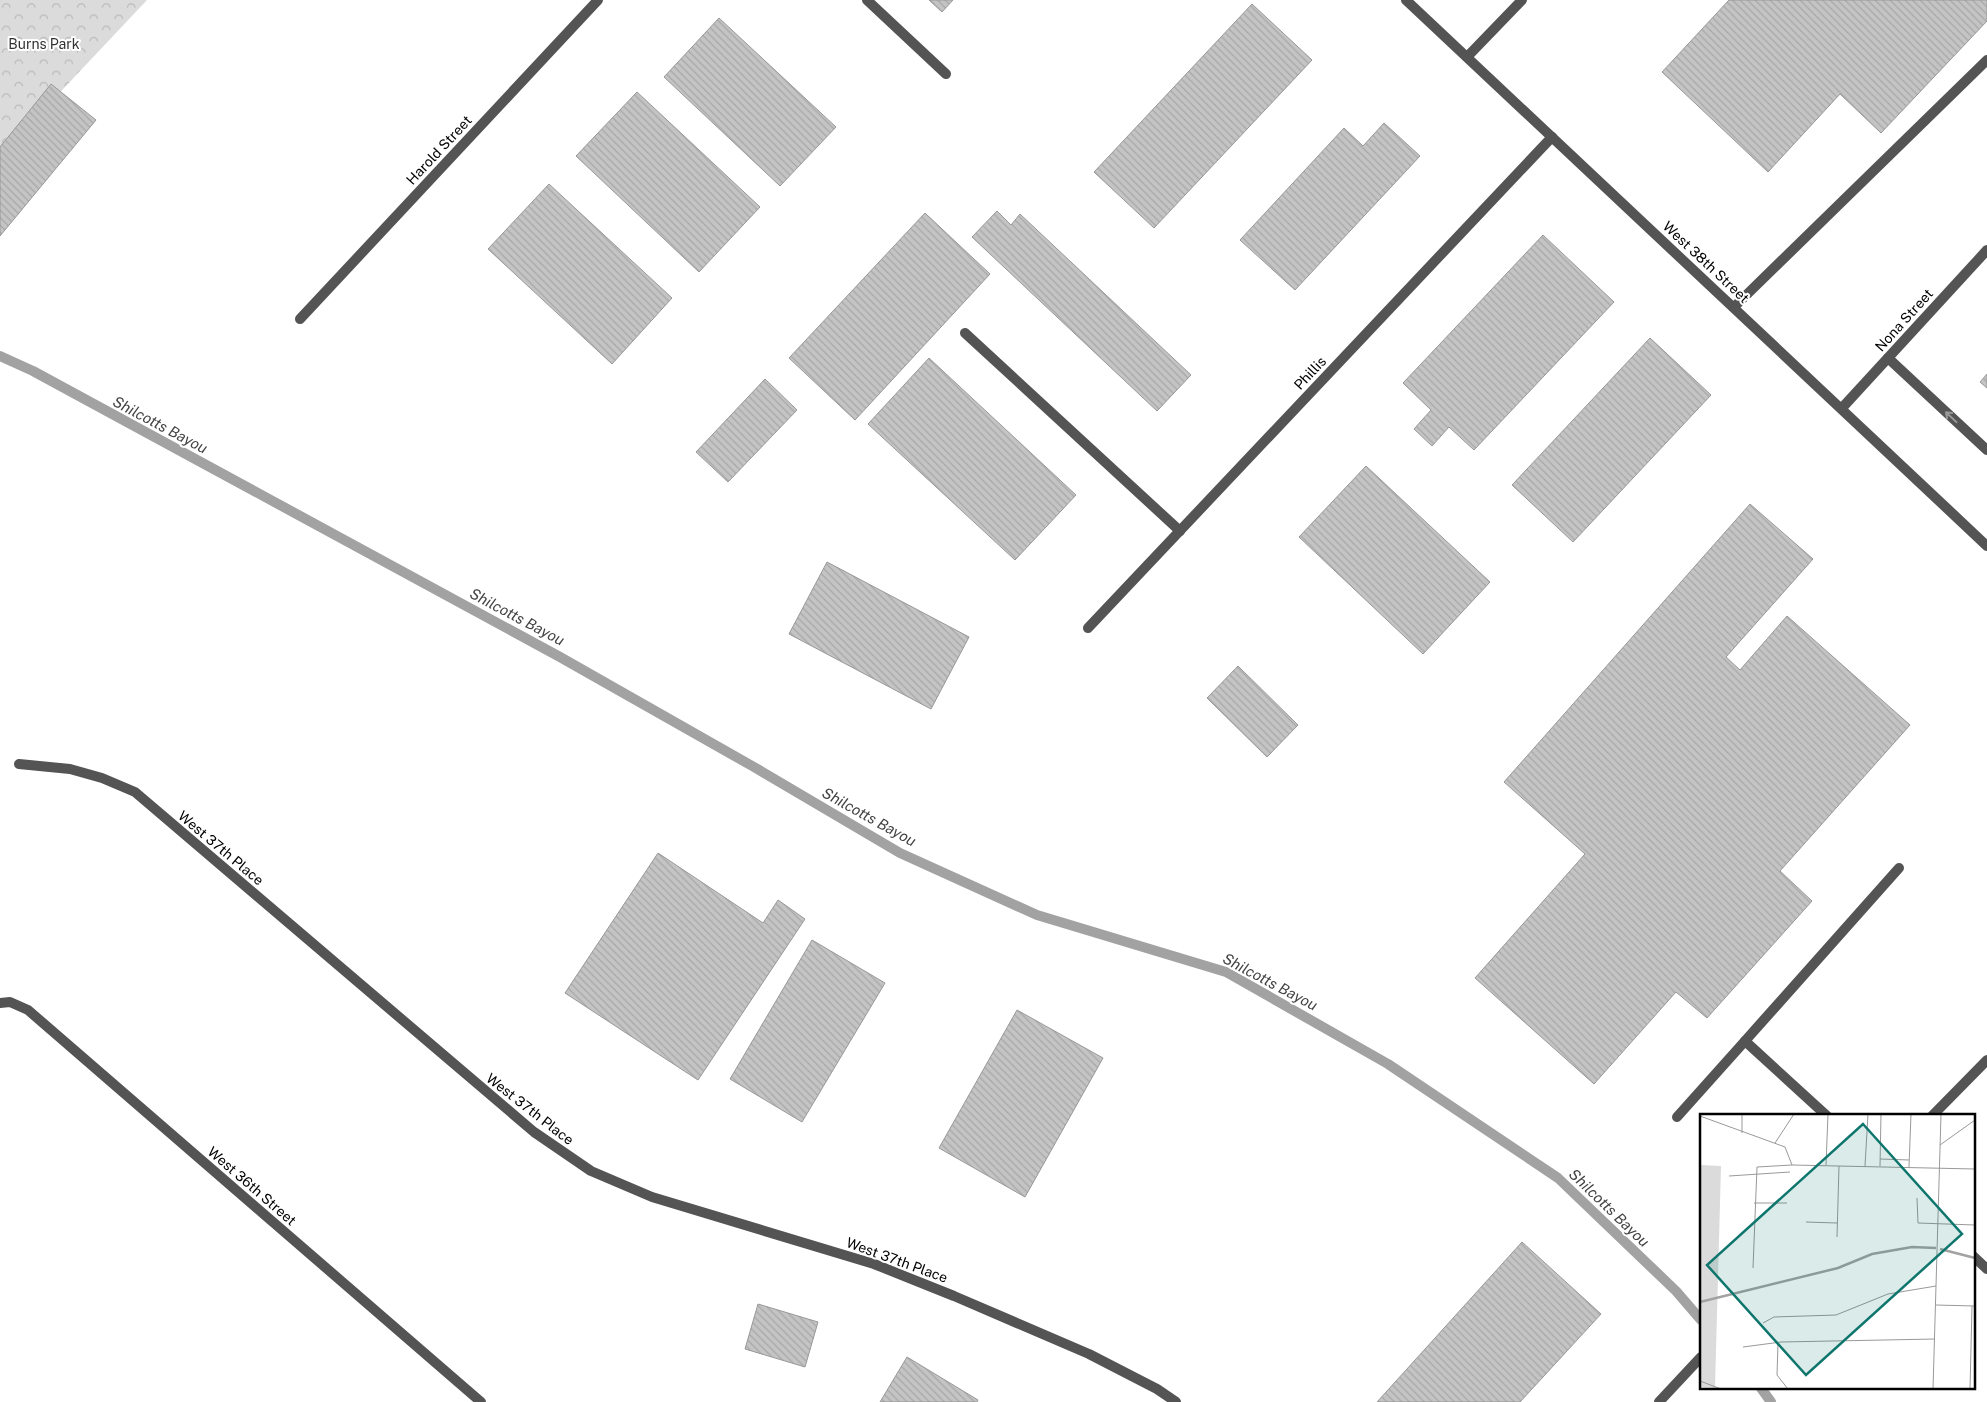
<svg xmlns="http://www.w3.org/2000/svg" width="1987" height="1402" viewBox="0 0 1987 1402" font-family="'Public Sans',sans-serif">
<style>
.park{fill:url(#park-crowns)}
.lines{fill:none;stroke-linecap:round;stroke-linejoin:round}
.stream{stroke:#a2a2a2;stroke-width:10}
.building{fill:url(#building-back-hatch);stroke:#989898}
.service{stroke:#545454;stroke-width:10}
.minor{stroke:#545454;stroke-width:10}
.oneway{stroke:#989898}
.labels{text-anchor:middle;stroke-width:4;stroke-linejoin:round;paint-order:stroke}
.park-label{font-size:14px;fill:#323232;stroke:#fff}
.street-label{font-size:14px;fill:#000;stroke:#fff}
.water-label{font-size:15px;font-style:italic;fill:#434343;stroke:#fff}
.inset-river{fill:none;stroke:#a2a2a2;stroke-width:2.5}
.inset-road{fill:none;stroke:#999;stroke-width:1}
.view{fill:#0f766e;fill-opacity:0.15;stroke:#0f766e;stroke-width:2.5}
.inset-edge{fill:none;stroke:#000;stroke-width:2.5}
</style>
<defs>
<pattern id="park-crowns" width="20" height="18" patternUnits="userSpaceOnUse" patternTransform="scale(1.25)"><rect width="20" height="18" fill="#dbdbdb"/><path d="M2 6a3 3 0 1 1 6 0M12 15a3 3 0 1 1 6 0" fill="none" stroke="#bababa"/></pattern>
<pattern id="building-back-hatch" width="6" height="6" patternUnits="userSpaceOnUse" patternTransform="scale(1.25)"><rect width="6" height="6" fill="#c4c4c4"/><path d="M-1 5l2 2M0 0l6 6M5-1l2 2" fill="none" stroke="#a7a7a7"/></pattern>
</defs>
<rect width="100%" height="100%" fill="#fff"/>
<polygon class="park" points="0,0 147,0 0,156"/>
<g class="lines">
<g class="stream">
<polyline points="0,356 33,371 560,657 754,767 900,853 1037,915 1226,972 1388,1064 1558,1178 1676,1291 1701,1320"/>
<polyline points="1761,1388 1771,1402"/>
</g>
</g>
<g class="building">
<polygon points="929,0 953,0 942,12"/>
<polygon points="1729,0 1987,0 1987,21 1881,133 1840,94 1768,172 1662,72"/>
<polygon points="1252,4 1312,60 1154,228 1094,172"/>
<polygon points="719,18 836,127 780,186 664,77"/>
<polygon points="51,84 96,120 0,236 0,147"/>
<polygon points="637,92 760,207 699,272 576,156"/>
<polygon points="1384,123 1420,156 1295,290 1240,240 1344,128 1363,146"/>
<polygon points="549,184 672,298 612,364 488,249"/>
<polygon points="997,211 1011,225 1020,214 1191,375 1157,411 972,237"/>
<polygon points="925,213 990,274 855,420 789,358"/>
<polygon points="1543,235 1614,302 1474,450 1449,427 1432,446 1414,429 1431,410 1403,383"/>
<polygon points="1650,338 1711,395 1573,542 1512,485"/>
<polygon points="929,358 1076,495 1015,560 868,424"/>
<polygon points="1987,374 1987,388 1980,382"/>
<polygon points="765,379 797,410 728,482 696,452"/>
<polygon points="1366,466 1490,582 1423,654 1299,537"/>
<polygon points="1750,504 1813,559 1726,657 1740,670 1787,616 1910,725 1780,871 1812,901 1707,1018 1676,992 1594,1084 1475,978 1585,854 1504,782"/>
<polygon points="827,562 969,637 931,709 789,634"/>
<polygon points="1238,666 1298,725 1267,757 1207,698"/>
<polygon points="658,853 763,923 778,900 805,919 698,1080 565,993"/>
<polygon points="812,940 885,983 802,1122 730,1079"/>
<polygon points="1017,1010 1103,1058 1025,1197 939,1148"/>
<polygon points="1522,1242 1601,1314 1520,1402 1377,1402"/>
<polygon points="758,1304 818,1322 805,1367 745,1349"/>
<polygon points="907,1357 978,1400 977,1402 880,1402"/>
</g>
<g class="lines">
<g class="service">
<polyline points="867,0 946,74"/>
<polyline points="1467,57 1522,0"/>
<polyline points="1734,307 1987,60"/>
<polyline points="965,333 1180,531"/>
<polyline points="1888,358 1987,450"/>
<polyline points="1827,1116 1745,1041 1899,868"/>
<polyline points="1677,1117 1745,1041"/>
</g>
<g class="minor">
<polyline points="1406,0 1987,546"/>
<polyline points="300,319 598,0"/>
<polyline points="1842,408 1987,250"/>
<polyline points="1088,628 1552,137"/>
<polyline points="19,764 70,769 102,778 135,792 534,1132 591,1171 652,1197 874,1264 954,1296 1089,1354 1157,1389 1176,1402"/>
<polyline points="0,1003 10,1002 28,1010 481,1402"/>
<polyline points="1932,1116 1987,1060"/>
<polyline points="1973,1256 1987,1269"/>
<polyline points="1659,1402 1701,1357"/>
</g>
</g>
<defs><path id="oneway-shaft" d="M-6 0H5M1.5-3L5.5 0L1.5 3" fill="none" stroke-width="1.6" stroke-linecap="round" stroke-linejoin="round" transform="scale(1.25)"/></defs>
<use class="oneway" href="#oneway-shaft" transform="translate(1951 417) rotate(-137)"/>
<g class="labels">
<g class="park-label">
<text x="44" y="49">Burns Park</text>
</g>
<g class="street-label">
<text transform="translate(439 150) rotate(-47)" y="5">Harold Street</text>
<text transform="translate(1706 262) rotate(43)" y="5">West 38th Street</text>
<text transform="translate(1904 320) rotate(-48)" y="5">Nona Street</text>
<text transform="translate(1310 373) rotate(-47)" y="5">Phillis</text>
<text transform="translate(221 848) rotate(40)" y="5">West 37th Place</text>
<text transform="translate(530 1109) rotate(38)" y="5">West 37th Place</text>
<text transform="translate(252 1186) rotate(41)" y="5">West 36th Street</text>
<text transform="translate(897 1260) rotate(20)" y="5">West 37th Place</text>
</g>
<g class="water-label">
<text transform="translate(160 425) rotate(28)" y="5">Shilcotts Bayou</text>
<text transform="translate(517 617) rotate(28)" y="5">Shilcotts Bayou</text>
<text transform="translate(869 817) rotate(29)" y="5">Shilcotts Bayou</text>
<text transform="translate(1270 982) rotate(28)" y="5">Shilcotts Bayou</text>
<text transform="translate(1609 1208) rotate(44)" y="5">Shilcotts Bayou</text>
</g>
</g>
<g transform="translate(1700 1114)">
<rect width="275" height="275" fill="#fff"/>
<path d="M0 51 21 52 15 274 0 273Z" fill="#dbdbdb"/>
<path class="inset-river" d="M240 135 275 144M0 188 138 154 172 140 212 133 236 134"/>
<path class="inset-road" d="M0 2 85 33 92 51M42 19V0M75 29 94 0M240 31 275 6M180 45 209 46M126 51 128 0M165 52 168 0M180 52 181 0M209 53 211 0M29 62 90 58M217 84 218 109 275 111M54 89H87M106 108 137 109M137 123 139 52M53 154 57 53 92 51 275 55M236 191 275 192M63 209 74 203 136 201 188 180 236 172M78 229 77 261 88 275M43 233 81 228 235 225M0 267 21 275M233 275 241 0M270 275 272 192"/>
<path class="view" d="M163 10 262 120 106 261 7 151Z"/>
<rect width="275" height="275" class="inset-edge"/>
</g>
</svg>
